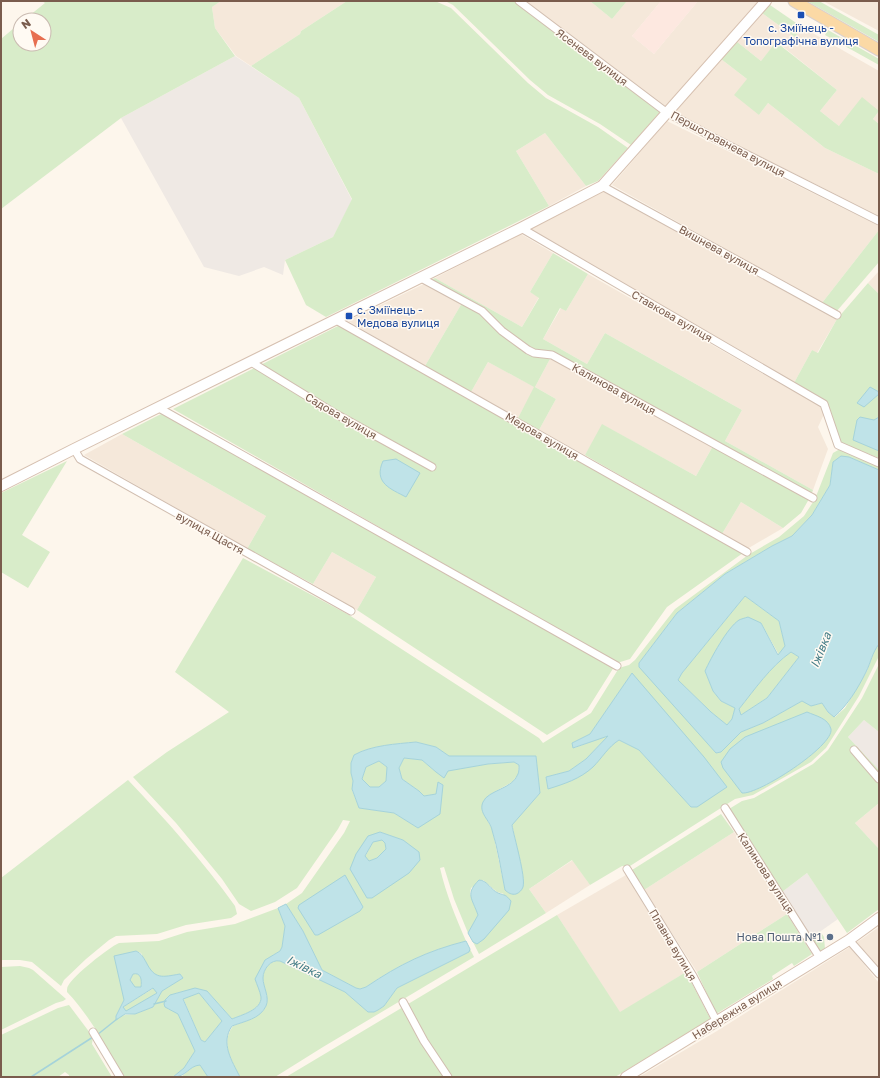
<svg xmlns="http://www.w3.org/2000/svg" width="880" height="1078" viewBox="0 0 880 1078" font-family="'Golos Text',sans-serif">
<style>
.residential{fill:#f5e8da}
.commercial{fill:#fde8e0}
.industrial{fill:#efe9e4}
.green{fill:#d8ecc9;fill-rule:evenodd}
.water{fill:#bfe3e8;stroke:#a5d3da;fill-rule:evenodd}
.lines{fill:none;stroke-linecap:round;stroke-linejoin:round}
.stream{stroke:#a5d3da;stroke-width:1.5}
.street-casing{stroke:#d1beb0;stroke-width:9}
.secondary-casing{stroke:#d6c0b0;stroke-width:12}
.primary-casing{stroke:#dad1cd;stroke-width:13}
.street{stroke:#fff;stroke-width:7}
.secondary{stroke:#fff;stroke-width:10}
.primary{stroke:#fbd9a5;stroke-width:11}
.transit-dot{fill:#1a4fb4;stroke:#fffaf3;stroke-width:1.5}
.service-dot{fill:#5c6f8a;stroke:#fffaf3;stroke-width:1.5}
.labels{text-anchor:middle;stroke-width:3;stroke-linejoin:round;paint-order:stroke}
.transit-label{font-size:11px;fill:#164399;stroke:#fffaf3}
.street-label{font-size:11px;fill:#7a5c4d;stroke:#fffaf3}
.service-label{font-size:11px;fill:#4e5e75;stroke:#fffaf3;text-anchor:end}
.water-label{font-size:12px;font-style:italic;fill:#437c86;stroke:#fffaf3}
</style>
<rect width="100%" height="100%" fill="#fdf6ec"/>
<g class="residential">
<polygon points="221,1 347,1 301,31 300,34 251,66 236,56 215,28 212,7"/>
<polygon points="525,1 590,1 612,19 627,1 661,1 632,36 654,54 698,1 757,1 760,3 665,108"/>
<polygon points="823,1 879,1 879,31"/>
<polygon points="762,13 795,37 802,27 879,71 879,124 873,119 879,111 839,126 820,111 837,90 777,42 761,61 736,41"/>
<polygon points="721,59 747,79 759,115 768,103 825,148 879,174 879,216 674,113"/>
<polygon points="667,121 879,226 879,230 822,303 612,185"/>
<polygon points="545,133 586,186 549,206 516,151"/>
<polygon points="603,191 837,319 817,353 812,350 794,383 530,229"/>
<polygon points="521,234 553,253 530,292 539,297 522,327 435,278"/>
<polygon points="879,271 879,294 868,283"/>
<polygon points="588,274 770,378 822,406 825,412 818,427 828,449 813,490 725,441 742,410 605,333 587,364 543,339 561,308 566,311"/>
<polygon points="426,283 462,303 425,366 348,321"/>
<polygon points="551,357 713,446 696,476 603,425 585,455 539,430 556,399 535,387 518,418 471,392 488,362 535,387"/>
<polygon points="122,434 266,516 247,549 84,455"/>
<polygon points="741,502 783,528 747,549 722,534"/>
<polygon points="332,552 376,577 357,610 313,584"/>
<polygon points="879,803 879,849 855,823"/>
<polygon points="734,832 787,914 697,972 644,890"/>
<polygon points="573,860 590,885 546,913 529,889"/>
<polygon points="626,875 686,972 620,1013 557,915"/>
<polygon points="879,927 879,968 856,943"/>
<polygon points="850,947 879,983 879,1077 639,1077 717,1031"/>
</g>
<polygon class="commercial" points="661,1 698,1 654,54 632,36"/>
<g class="industrial">
<polygon points="235,56 299,98 352,200 333,237 285,260 283,275 264,267 239,276 204,267 121,118"/>
<polygon points="864,720 879,732 879,770 848,737"/>
<polygon points="807,873 838,919 811,938 782,892"/>
</g>
<g class="green">
<polygon points="42,1 221,1 212,7 215,28 235,56 121,118 1,209 1,39 20,23 20,44 44,44 44,20 24,20 45,3"/>
<polygon points="347,1 435,1 451,8 528,83 546,98 598,127 628,148 598,181 586,186 545,133 516,151 549,206 326,317 306,305 285,260 333,237 352,199 299,98 251,66 300,34 301,31"/>
<polygon points="445,1 515,1 660,112 631,145 600,124 548,95 530,80 453,5"/>
<polygon points="590,1 627,1 612,19"/>
<polygon points="807,1 819,1 879,35 879,42"/>
<polygon points="770,5 802,27 795,37 762,13"/>
<polygon points="828,30 879,59 879,65 825,35"/>
<polygon points="736,41 761,61 776,42 837,90 820,111 839,126 862,97 879,111 873,119 879,124 879,174 825,148 768,103 759,115 734,95 747,79 721,59"/>
<polygon points="879,230 879,262 836,312 822,303"/>
<polygon points="553,253 588,274 566,311 560,308 543,339 587,364 605,333 742,410 725,441 813,490 811,495 553,353 534,351 431,280 435,278 522,327 539,298 530,292"/>
<polygon points="868,283 879,294 879,458 841,443 826,402 794,383 812,350 818,353 837,319"/>
<polygon points="462,303 481,313 526,352 551,357 535,387 556,399 539,430 518,418 534,387 488,362 471,392 425,366"/>
<polygon points="340,325 743,553 667,607 630,659 617,663 173,409"/>
<polygon points="163,413 614,667 587,710 547,735 357,610 376,577 332,552 313,584 247,549 266,516 122,434"/>
<polygon points="602,424 696,476 713,446 809,499 801,513 783,528 741,502 722,534 585,455"/>
<path d="M840 449 879 466V470L849 457 833 462 830 485 812 515 792 536 772 546 725 574 677 613 639 663 716 753 721 752 741 732 763 723 802 701 816 705 822 703 828 712 835 717 845 708 867 671 874 650 879 644V656L859 696 826 748 811 762 753 795 735 799 630 866H622L590 885 572 860 529 889 546 913 479 954 473 942 477 944 504 894 497 892 483 880 471 888 470 893 478 915 468 933 454 899 444 867 440 868C446 894 456 918 466 941 427 951 400 964 366 987L360 989 356 988 322 970 303 931 286 904 302 893 344 833 350 821 343 820 338 829 297 888 275 902 251 911 239 904 222 879 176 823 133 777 167 752 229 712 175 672 243 558 349 615 539 738 543 743 591 713 619 668 629 665 635 660 675 609 748 555 779 537 804 516 815 499 833 453ZM632 673 691 807 639 750 619 740 548 789 546 777 569 771 586 759 609 735 574 748 572 743 590 734ZM416 742 436 747 449 756H536L540 793 512 824 523 878 505 890 492 828 488 822 489 795 512 782 518 775 519 765 514 762 488 764 436 772 422 760 404 758 399 768 402 779 419 791 424 796 437 794 418 828 394 813 359 808 352 790 353 781 351 773V763L354 755C372 745 396 744 416 742ZM380 832 403 840 367 898 356 854Z"/>
<polygon points="67,461 22,535 50,552 28,588 1,572 1,493"/>
<polygon points="745,596 779,621 785,646 779,655 761,623 705,671 713,691 721,701 735,708 732,719 727,725 711,712 678,680 682,673"/>
<path d="M791 652 799 657 767 698 741 715 739 709C755 688 770 667 791 652Z"/>
<polygon points="879,664 879,732 864,720 848,737 879,770 879,803 855,823 879,849 879,909 847,933 807,873 782,892 729,809 742,801 754,798 813,764 828,750 862,698"/>
<polygon points="379,761 387,767 386,781 379,787 370,787 362,779 366,767"/>
<path d="M128 780C166 820 203 861 235 906L237 914 231 918 186 925 157 934 116 936 109 940 86 959 64 980 61 986 32 962 20 960H1V878Z"/>
<polygon points="721,814 734,832 644,890 632,870"/>
<polygon points="382,839 385,843 386,849 377,858 369,861 365,857 373,842"/>
<path d="M278 908 285 926 282 947 280 951 273 955 256 979C257 984 260 991 261 997 262 1010 241 1015 232 1019L207 991C191 991 177 989 165 1000L168 1009 178 1013 195 1051 184 1068 173 1077H124C107 1048 90 1016 67 992 67 990 67 987 68 986 73 976 108 948 119 943L159 941 187 932 235 924ZM136 951 141 953 151 973 162 977 180 974 183 978 162 991 153 1007 135 1014 116 1016 124 1000Z"/>
<polygon points="787,914 812,954 794,966 792,963 772,976 773,979 716,1014 697,972"/>
<polygon points="557,915 620,1012 686,972 711,1020 615,1077 286,1077"/>
<polygon points="820,931 824,937 825,949 821,952 811,938"/>
<path d="M470 949 474 957 323 1047 275 1077H240C232 1061 220 1043 233 1026 245 1021 260 1019 266 1006 270 997 263 987 263 978 263 969 271 959 280 961L345 992 368 1012H374L378 1010 384 1006 397 988 469 952Z"/>
<polygon points="20,966 29,968 33,970 66,999 63,1001 56,1003 1,1030 1,967"/>
<path d="M133 974C141 972 142 980 141 987H134L130 980Z"/>
<polygon points="154,988 157,993 126,1012 123,1007"/>
<polygon points="199,993 222,1021 205,1042 201,1040 183,998"/>
<polygon points="69,1005 93,1037 92,1044 112,1077 69,1077 69,1075 65,1072 58,1077 1,1077 1,1035 58,1008"/>
<polygon points="195,1065 200,1065 208,1077 181,1077"/>
</g>
<g class="water">
<polygon points="870,387 879,392 879,394 864,407 857,403"/>
<polygon points="860,417 874,420 879,417 879,451 853,440 857,420"/>
<path d="M841 456 849 457 879 470V644C872 653 871 662 866 672 858 688 848 705 834 717L828 712 822 703 811 706 802 701 763 723 741 732 721 752 716 753 639 667V663L677 613 725 574 772 546 792 536 812 515 830 485 833 462ZM745 596 779 621 785 646 778 655 761 623 748 617C745 618 741 619 739 620 727 628 711 658 705 671L713 691 721 701 735 708 732 719 727 725 711 712 678 680 682 673ZM791 652 799 657 767 698 741 715 739 709C755 689 770 667 791 652Z"/>
<path d="M396 459 420 473 406 497C391 489 373 483 383 461Z"/>
<path d="M632 673 704 757 727 787 697 807H691L639 750 619 740C608 747 602 758 593 767 580 779 564 784 548 789L546 777 569 771 586 759 608 736 573 748 572 743 590 734Z"/>
<path d="M807 712C816 716 828 718 831 729 834 746 758 795 742 793L723 768 721 762 730 749 745 737Z"/>
<path d="M416 742 436 747 449 756H536L540 793 512 825C514 837 526 877 523 887 522 890 519 893 516 894 512 895 508 893 505 890 501 870 498 849 492 830 490 820 478 813 483 802 488 790 513 789 518 774 519 772 519 768 519 765L514 762 488 764 448 771 444 778 436 772 422 760 404 758 399 768 402 779 419 791 424 796 436 794 438 782 443 785 440 814 418 828 394 813 359 808 352 789 353 781 351 773V763L354 755C372 745 396 744 416 742ZM379 761 387 767 386 781 379 787H370L362 779 366 767Z"/>
<path d="M380 832 403 840 419 852 420 860 409 873 372 898H367L350 869 356 854 368 836ZM382 840 385 843 386 849 377 858 369 861 365 856 373 842Z"/>
<polygon points="345,875 363,907 360,911 318,935 315,935 298,908 299,905"/>
<path d="M479 880C487 880 491 890 498 893 506 896 505 894 511 901L509 910 484 939 477 944 473 942 468 933 478 915C472 898 465 894 479 880Z"/>
<path d="M286 904 303 931 322 970 356 988 360 989 366 987C400 964 427 951 466 941L470 949 469 952 397 988 384 1006 378 1010 374 1012H368L345 992 280 961C271 959 263 969 263 978 263 987 270 997 266 1006 260 1019 245 1021 232 1026 220 1043 232 1061 240 1077H208L200 1065C188 1066 187 1077 173 1077L184 1068 195 1051 178 1014 165 1007 164 1004 165 1000 170 995 195 988 207 991 232 1019C241 1015 262 1010 261 997 260 991 257 985 255 979L265 960 280 951 282 947 285 926 278 908ZM199 993 222 1021 205 1042 201 1040 183 999Z"/>
<path d="M136 951C142 954 143 957 146 962 155 980 162 977 180 974L183 978 162 991 153 1007 135 1014H125L116 1020V1016L124 1000 114 956ZM133 974C141 972 142 980 141 987H135L130 980ZM153 988 157 993 126 1011 123 1007Z"/>
</g>
<g class="lines">
<g class="stream">
<polyline points="154,1004 166,1001"/>
<polyline points="97,1035 117,1019"/>
<polyline points="31,1077 93,1037"/>
</g>
<g class="street-casing">
<g id="street">
<polyline points="519,1 666,112 718,140 879,221"/>
<polyline points="602,186 837,315"/>
<polyline points="521,228 824,404 838,445 879,463"/>
<polyline points="421,278 482,311 502,331 528,350 534,353 552,355 813,498"/>
<polyline points="336,320 747,552"/>
<polyline points="251,362 336,414 432,467"/>
<polyline points="159,408 617,666"/>
<polyline points="74,449 80,459 351,611"/>
<polyline points="854,750 879,779"/>
<polyline points="725,808 820,958"/>
<polyline points="627,869 693,976 717,1022"/>
<polyline points="849,940 879,974"/>
<polyline points="403,1002 424,1041 448,1077"/>
<polyline points="93,1032 120,1077"/>
</g>
</g>
<g class="secondary-casing">
<g id="secondary">
<polyline points="1,486 74,449 521,228 602,186 766,1"/>
<polyline points="626,1077 849,940 879,918"/>
</g>
</g>
<g class="primary-casing">
<polyline id="primary" points="794,1 879,50"/>
</g>
<use href="#street" class="street"/>
<use href="#secondary" class="secondary"/>
<use href="#primary" class="primary"/>
</g>
<g class="transit-dot">
<rect x="797" y="11" width="8" height="8" rx="2"/>
<rect x="345" y="312" width="8" height="8" rx="2"/>
</g>
<circle class="service-dot" cx="830" cy="937" r="4"/>
<g class="labels">
<g class="transit-label">
<text x="801" y="32">с. Зміїнець -<tspan x="801" dy="13">Топографічна вулиця</tspan></text>
<text x="357" y="314" text-anchor="start">с. Зміїнець -<tspan x="357" dy="13">Медова вулиця</tspan></text>
</g>
<g class="street-label">
<text transform="translate(592 57) rotate(37)" y="4">Ясенева вулиця</text>
<text transform="translate(728 144) rotate(28)" y="4">Першотравнева вулиця</text>
<text transform="translate(719 250) rotate(29)" y="4">Вишнева вулиця</text>
<text transform="translate(672 316) rotate(30)" y="4">Ставкова вулиця</text>
<text transform="translate(614 389) rotate(29)" y="4">Калинова вулиця</text>
<text transform="translate(341 416) rotate(30)" y="4">Садова вулиця</text>
<text transform="translate(542 436) rotate(30)" y="4">Медова вулиця</text>
<text transform="translate(210 533) rotate(29)" y="4">вулиця Щастя</text>
<text transform="translate(766 873) rotate(57)" y="4">Калинова вулиця</text>
<text transform="translate(673 945) rotate(59)" y="4">Плавна вулиця</text>
<text transform="translate(737 1009) rotate(-32)" y="4">Набережна вулиця</text>
</g>
<g class="service-label">
<text x="822" y="941">Нова Пошта №1</text>
</g>
<g class="water-label">
<text transform="translate(821 650) rotate(-68)" y="4">Іжівка</text>
<text transform="translate(304 967) rotate(26)" y="4">Іжівка</text>
</g>
</g>
<rect width="880" height="1078" fill="none" stroke="#7a5c4d" stroke-width="4"/>
<g transform="translate(32 32) rotate(324)"><circle r="19" fill="#fffaf3" stroke="#cabbb1"/>
<path d="M0-3L7 15L0 10L-7 15Z" fill="#e76f51"/>
<text y="-6" font-size="11" font-weight="bold" text-anchor="middle" fill="#7a5c4d">N</text>
</g>
</svg>
